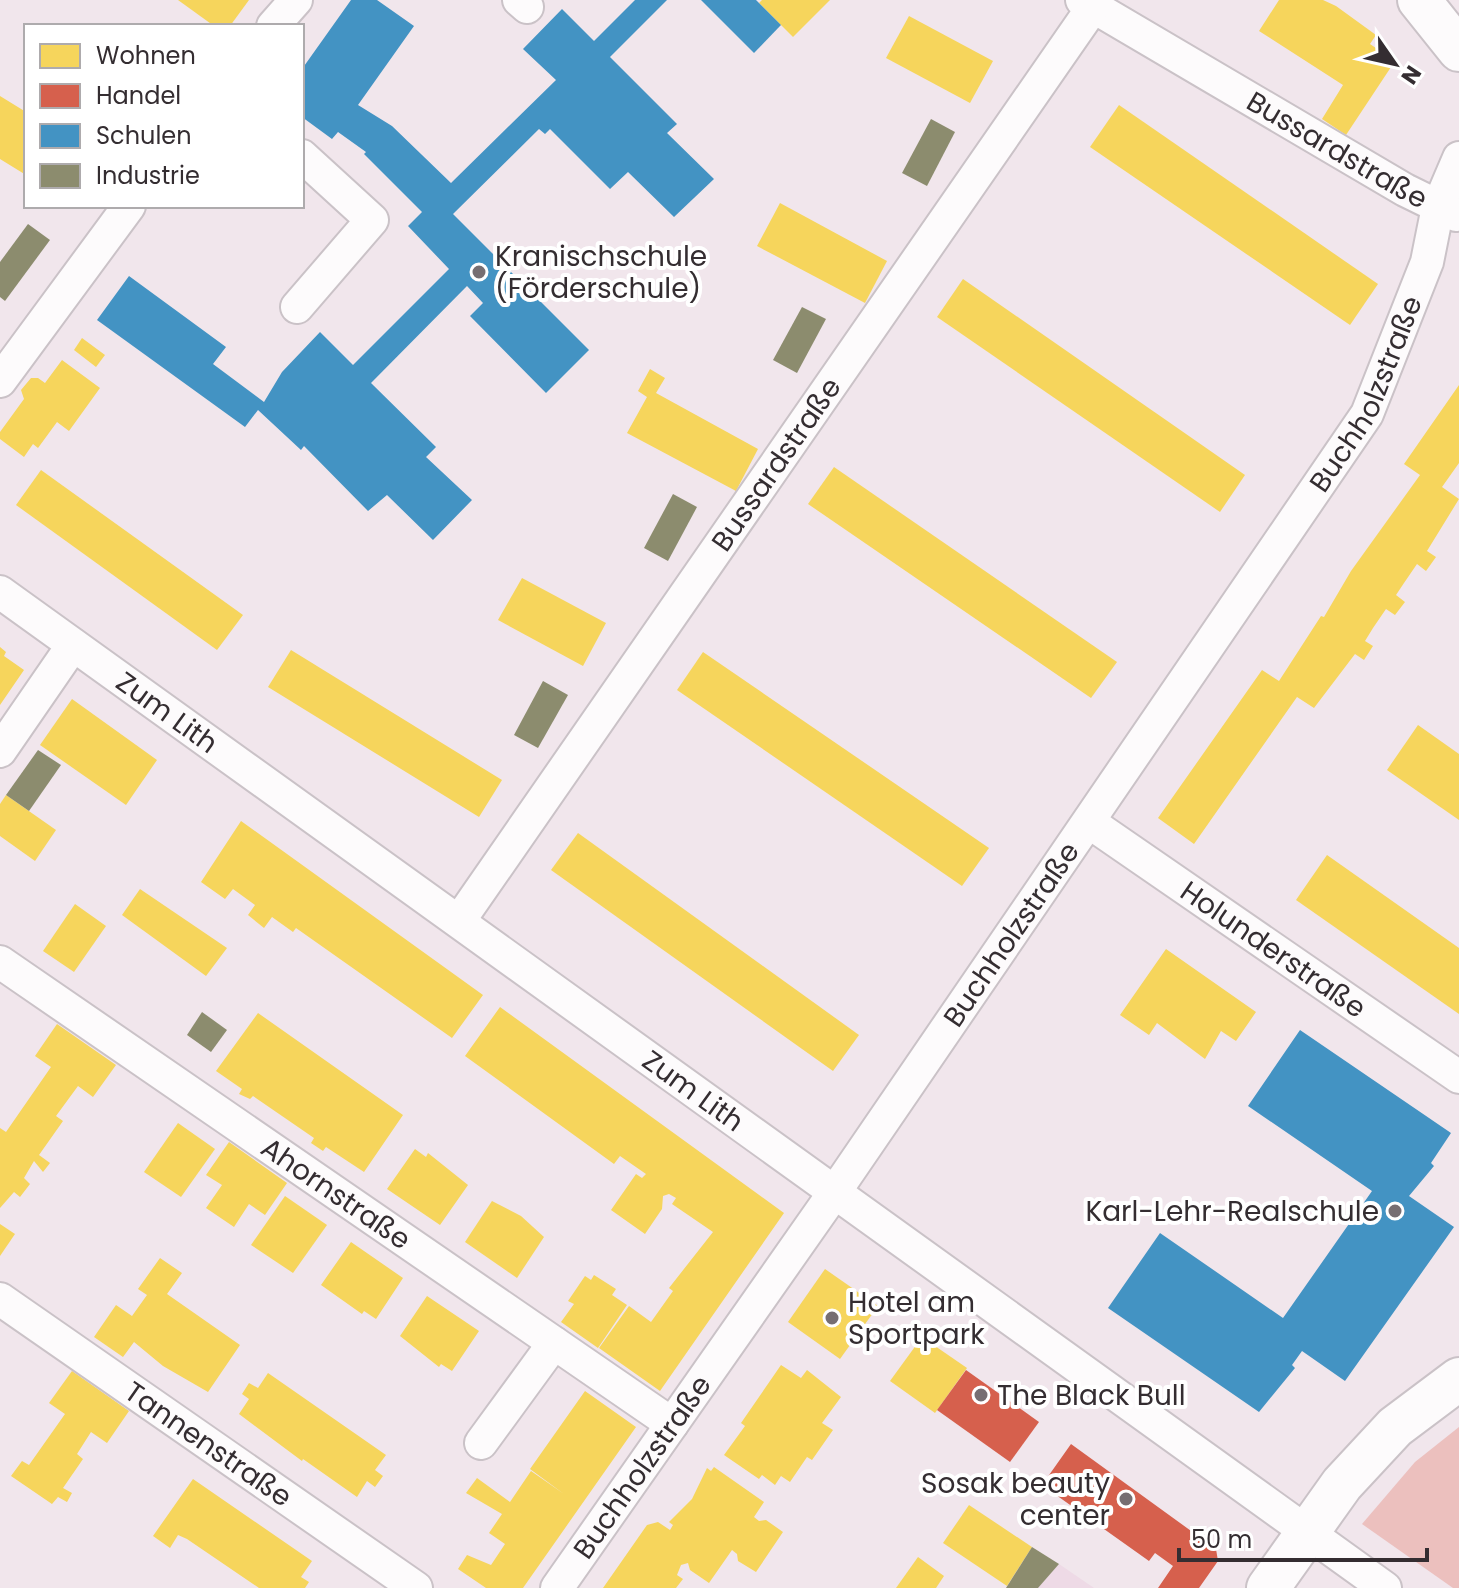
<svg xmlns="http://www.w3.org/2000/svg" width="1459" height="1588" viewBox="0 0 1459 1588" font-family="Poppins,sans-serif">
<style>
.built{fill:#eedae6}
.green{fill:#ecc0be}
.homes{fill:#f6d55c}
.shops{fill:#d6604d}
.schools{fill:#4393c3}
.industry{fill:#8c8c6e}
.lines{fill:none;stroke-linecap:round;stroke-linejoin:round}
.minor-casing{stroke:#cac2c7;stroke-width:36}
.major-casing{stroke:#cac2c7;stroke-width:46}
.minor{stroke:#fdfbfc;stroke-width:32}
.major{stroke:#fdfbfc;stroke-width:42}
.poi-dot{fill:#766e72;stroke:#fff;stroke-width:3}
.labels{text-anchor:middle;stroke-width:8;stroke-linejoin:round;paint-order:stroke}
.street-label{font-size:28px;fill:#342d31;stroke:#fff}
.poi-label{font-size:28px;fill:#342d31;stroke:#fff;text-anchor:start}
</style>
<rect width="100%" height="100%" fill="#f1e6ec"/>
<polygon class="built" points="1059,1564 1094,1588 1038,1588"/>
<polygon class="green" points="1459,1427 1459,1588 1453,1588 1362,1524 1415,1462"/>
<g class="homes">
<polygon points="178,0 249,0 230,26 214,26"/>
<polygon points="762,0 830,0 793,37 759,3"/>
<polygon points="1279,0 1323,0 1336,6 1376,35 1370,44 1395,61 1346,135 1322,119 1343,85 1259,31"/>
<polygon points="909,16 993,61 970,103 886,58"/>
<polygon points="0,96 26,112 26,175 0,159"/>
<polygon points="1119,105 1378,284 1350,325 1090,147"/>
<polygon points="780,203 887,261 865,303 757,246"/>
<polygon points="963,279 1245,475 1220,512 937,317"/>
<polygon points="82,338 105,355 96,367 74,350"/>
<polygon points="62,360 100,388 69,431 57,422 38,448 33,444 24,457 0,439 0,432 24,399 21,390 31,378 38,378 45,383"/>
<polygon points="650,369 665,378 656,393 758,449 736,491 627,433 647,397 638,391"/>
<polygon points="1459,385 1459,463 1442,487 1459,499 1427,551 1436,557 1426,571 1417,564 1404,583 1396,595 1405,602 1395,615 1386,609 1373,628 1365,641 1373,646 1364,660 1355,654 1314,708 1297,697 1194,844 1158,818 1262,670 1279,681 1321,616 1324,617 1351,571 1420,475 1404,464"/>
<polygon points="834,467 1117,662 1091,698 808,504"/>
<polygon points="41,470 243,615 217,650 16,505"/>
<polygon points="522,578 606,623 583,666 498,620"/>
<polygon points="0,647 6,652 4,656 24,670 0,705"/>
<polygon points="291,650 502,780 479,817 268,687"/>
<polygon points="703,652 989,848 962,886 677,690"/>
<polygon points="72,699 157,760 126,805 40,745"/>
<polygon points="1418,725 1459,754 1459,820 1387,770"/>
<polygon points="6,795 56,830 35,861 0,836 0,804"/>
<polygon points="241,821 483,995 452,1038 296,928 293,932 272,917 264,928 248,915 255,905 233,889 225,899 201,882"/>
<polygon points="578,833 859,1035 833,1071 551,870"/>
<polygon points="1327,855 1459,948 1459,1014 1296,900"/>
<polygon points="140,889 227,948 206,976 122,915"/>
<polygon points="75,904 106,926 74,972 43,951"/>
<polygon points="1166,949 1256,1012 1236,1041 1221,1031 1205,1059 1157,1023 1149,1035 1120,1015"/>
<polygon points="500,1007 784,1213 660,1391 599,1348 629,1306 651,1322 673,1291 669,1288 713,1232 672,1204 676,1198 669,1194 663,1196 662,1209 645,1234 611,1210 636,1174 642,1178 646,1174 620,1156 614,1164 465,1056"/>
<polygon points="258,1013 403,1115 364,1172 326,1147 323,1151 311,1143 314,1138 253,1096 250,1099 239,1094 242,1089 216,1071"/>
<polygon points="57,1024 116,1065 93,1097 78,1086 56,1116 63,1121 39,1155 50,1163 43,1172 34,1161 24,1178 30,1184 20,1197 14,1192 0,1208 0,1128 6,1132 51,1067 35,1056"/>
<polygon points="178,1123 215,1149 181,1197 144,1172"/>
<polygon points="229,1142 287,1183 265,1215 249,1204 234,1227 206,1208 222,1185 206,1175"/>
<polygon points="415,1149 426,1157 428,1153 468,1185 440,1225 387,1189"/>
<polygon points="285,1196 327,1225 293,1273 251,1245"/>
<polygon points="492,1201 521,1216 544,1237 517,1278 465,1242"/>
<polygon points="0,1224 15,1234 0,1256"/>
<polygon points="351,1242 403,1278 376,1319 364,1311 362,1314 321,1285"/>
<polygon points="160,1258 182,1273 167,1294 240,1345 208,1392 163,1366 134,1342 123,1357 94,1337 116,1305 132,1316 147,1295 138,1289"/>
<polygon points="825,1269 878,1306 840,1359 788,1322"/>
<polygon points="594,1275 616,1289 612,1295 627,1305 598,1348 561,1322 574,1304 568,1301 585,1276 591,1280"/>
<polygon points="427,1296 479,1331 452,1371 441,1364 439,1367 400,1336"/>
<polygon points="922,1337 967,1368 935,1413 890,1381"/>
<polygon points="781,1365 801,1378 807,1370 841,1397 822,1423 833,1430 812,1460 807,1457 790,1482 781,1476 775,1485 762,1475 759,1479 724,1455 745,1426 741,1423"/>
<polygon points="72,1371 129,1411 107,1443 91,1432 77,1454 83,1459 63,1488 72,1493 67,1502 58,1497 52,1504 11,1476 22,1461 29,1465 65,1414 49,1403"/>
<polygon points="268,1373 386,1455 375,1470 383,1476 375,1487 367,1481 357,1497 303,1459 302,1461 239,1414 249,1399 242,1394 249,1383 258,1388"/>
<polygon points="585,1391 636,1427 523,1588 486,1588 458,1569 467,1555 491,1565 505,1544 489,1533 502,1514 466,1493 477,1478 510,1502 531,1471 564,1494 530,1469"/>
<polygon points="714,1467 764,1502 754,1517 759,1521 766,1520 783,1532 756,1572 738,1561 737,1554 732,1550 709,1583 690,1570 688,1563 681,1565 677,1575 683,1579 676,1588 603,1588 647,1525 658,1522 670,1530 673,1525 669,1522 692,1499 707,1468 711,1471"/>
<polygon points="193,1479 312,1561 301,1577 309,1582 305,1588 259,1588 187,1539 178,1535 170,1548 153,1536"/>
<polygon points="969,1505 1032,1547 1007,1586 943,1543"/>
<polygon points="918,1557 944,1576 936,1588 896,1588"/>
</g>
<g class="shops">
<polygon points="966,1370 1039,1422 1010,1462 937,1410"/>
<polygon points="1071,1444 1216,1549 1218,1561 1199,1588 1158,1588 1173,1566 1155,1553 1149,1561 1042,1485"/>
</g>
<g class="schools">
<polygon points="351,0 377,0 414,26 358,105 392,126 451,183 556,80 523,49 562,9 594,41 635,0 667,0 610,57 677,124 667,133 714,179 674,217 628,172 610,189 550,129 545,134 539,129 453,214 589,350 546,393 470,316 483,303 467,286 371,383 436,447 426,457 472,500 433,540 387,495 368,511 304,446 301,450 258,410 245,427 97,320 129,276 226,347 213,364 264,402 282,372 320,332 353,365 449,269 408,226 422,212 364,154 366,152 338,132 332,139 302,117 302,69"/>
<polygon points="701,0 756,0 781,25 754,53"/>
<polygon points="1300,1030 1451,1133 1431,1163 1434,1166 1409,1196 1454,1227 1345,1381 1302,1351 1292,1365 1295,1368 1259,1412 1108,1308 1160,1233 1283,1318 1372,1191 1248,1106"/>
</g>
<g class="industry">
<polygon points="931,119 955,132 927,186 902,173"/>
<polygon points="28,224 50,240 5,301 0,297 0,262"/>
<polygon points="802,307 826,319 797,373 773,360"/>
<polygon points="673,494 697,507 668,561 644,548"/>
<polygon points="543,681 568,695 538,748 514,735"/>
<polygon points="38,750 61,765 29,811 6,795"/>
<polygon points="202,1012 227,1030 211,1052 187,1035"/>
<polygon points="1032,1547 1059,1564 1038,1588 1006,1588"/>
</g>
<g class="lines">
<g class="minor-casing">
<g id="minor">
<polyline points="519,0 527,7"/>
<path id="s1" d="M1082 0 1405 190 1456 215"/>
<polyline points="273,26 296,0"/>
<polyline points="297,307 372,220 302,156"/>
<polyline points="0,381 129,206"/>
<path id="s2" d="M0 592 1385 1588"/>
<polyline points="0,751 73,645"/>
<path id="s3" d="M1089 822 1459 1077"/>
<path id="s4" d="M459 921 1093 7"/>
<path id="s5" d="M0 962 672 1424"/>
<path id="s6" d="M0 1299 416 1588"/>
<polyline points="481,1443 554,1343"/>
<path id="s7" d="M557 1588 834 1193 1367 414 1427 262 1438 207 1459 158"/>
</g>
</g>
<g class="major-casing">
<g id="major">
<polyline points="1419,0 1459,50"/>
<polyline points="1268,1588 1342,1484 1395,1427 1459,1379"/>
</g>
</g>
<use href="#minor" class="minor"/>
<use href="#major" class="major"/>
</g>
<g class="poi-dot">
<circle cx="479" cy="272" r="8"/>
<circle cx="1395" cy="1211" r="8"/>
<circle cx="832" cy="1318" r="8"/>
<circle cx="981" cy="1395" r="8"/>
<circle cx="1126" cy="1499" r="8"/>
</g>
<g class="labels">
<g class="street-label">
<text dy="10" stroke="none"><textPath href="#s1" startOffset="296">Bussardstraße</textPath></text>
<text dy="10" stroke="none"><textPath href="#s7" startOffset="1444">Buchholzstraße</textPath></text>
<text dy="10" stroke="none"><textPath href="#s4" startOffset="556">Bussardstraße</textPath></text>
<text dy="10" stroke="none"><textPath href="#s2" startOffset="206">Zum Lith</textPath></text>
<text dy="10" stroke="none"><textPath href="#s7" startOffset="796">Buchholzstraße</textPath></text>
<text dy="10" stroke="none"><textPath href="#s3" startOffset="224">Holunderstraße</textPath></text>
<text dy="10" stroke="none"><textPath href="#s2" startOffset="854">Zum Lith</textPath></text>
<text dy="10" stroke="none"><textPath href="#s5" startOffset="408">Ahornstraße</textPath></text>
<text dy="10" stroke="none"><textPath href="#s6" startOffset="254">Tannenstraße</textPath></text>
<text dy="10" stroke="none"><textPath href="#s7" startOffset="148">Buchholzstraße</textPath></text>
</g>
<g class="poi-label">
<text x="495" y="266">Kranischschule<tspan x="495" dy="32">(Förderschule)</tspan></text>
<text x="1379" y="1221" text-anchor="end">Karl-Lehr-Realschule</text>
<text x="848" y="1312">Hotel am<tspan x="848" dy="32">Sportpark</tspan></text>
<text x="997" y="1405">The Black Bull</text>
<text x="1110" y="1493" text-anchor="end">Sosak beauty<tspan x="1110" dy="32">center</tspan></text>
</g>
</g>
<rect x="24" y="24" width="280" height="184" fill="#ffffff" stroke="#aeabad" stroke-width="2"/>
<rect x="40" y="44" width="40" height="24" fill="#f6d55c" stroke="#aeabad" stroke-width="2"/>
<text x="96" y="64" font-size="24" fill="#342d31">Wohnen</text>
<rect x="40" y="84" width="40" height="24" fill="#d6604d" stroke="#aeabad" stroke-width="2"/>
<text x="96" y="104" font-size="24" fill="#342d31">Handel</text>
<rect x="40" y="124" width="40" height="24" fill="#4393c3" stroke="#aeabad" stroke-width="2"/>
<text x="96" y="144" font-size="24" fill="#342d31">Schulen</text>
<rect x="40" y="164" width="40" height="24" fill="#8c8c6e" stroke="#aeabad" stroke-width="2"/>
<text x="96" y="184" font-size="24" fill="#342d31">Industrie</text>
<g transform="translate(1395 64) rotate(124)" stroke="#ffffff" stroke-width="6" paint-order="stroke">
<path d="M0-6L14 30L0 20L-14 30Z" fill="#342d31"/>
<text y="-12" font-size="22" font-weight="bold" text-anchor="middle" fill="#342d31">N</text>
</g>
<path d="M1179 1548v12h248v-12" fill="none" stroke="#342d31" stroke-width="4"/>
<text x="1191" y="1548" font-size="24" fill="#342d31" stroke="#ffffff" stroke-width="6" paint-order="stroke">50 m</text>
</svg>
